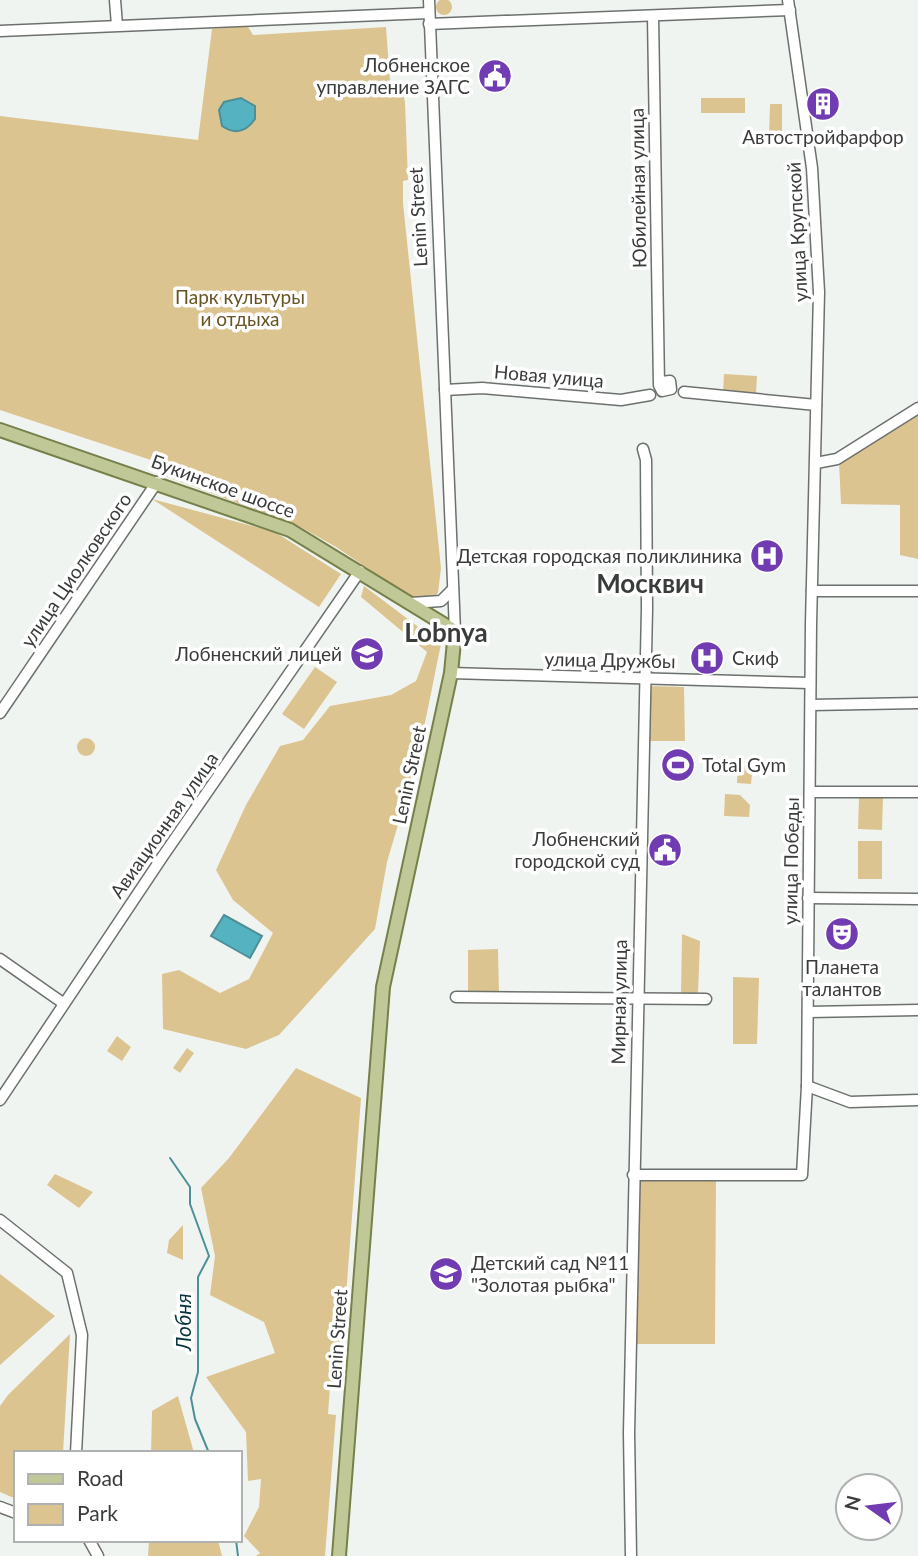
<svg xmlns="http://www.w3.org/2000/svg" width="918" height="1556" viewBox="0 0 918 1556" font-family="Lato,sans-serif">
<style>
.green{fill:#dcc491}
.water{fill:#55b2c0;stroke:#4d8f98;stroke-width:2}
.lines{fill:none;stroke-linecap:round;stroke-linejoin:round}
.stream{stroke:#4d8f98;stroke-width:2}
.minor-casing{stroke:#6d716e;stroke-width:13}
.major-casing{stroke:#76804a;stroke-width:16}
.minor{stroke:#fff;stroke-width:10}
.major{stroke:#c1c897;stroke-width:12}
.labels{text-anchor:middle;stroke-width:7;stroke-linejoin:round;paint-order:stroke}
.poi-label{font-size:19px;fill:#3a3c3b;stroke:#fff;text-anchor:end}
.street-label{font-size:19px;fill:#3a3c3b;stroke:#fff}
.park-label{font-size:19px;fill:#685322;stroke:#fff}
.water-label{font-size:21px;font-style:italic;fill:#06353b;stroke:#fff}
.district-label{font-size:26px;font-weight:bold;fill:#3a3c3b;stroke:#fff}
</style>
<rect width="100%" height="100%" fill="#f0f4f0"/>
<g class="green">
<circle cx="444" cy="7" r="8"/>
<polygon points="247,25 253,35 386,27 390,81 395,85 401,84 405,102 408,180 403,181 403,203 441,568 438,593 432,599 415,600 336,547 297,525 162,475 169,466 0,410 0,116 198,140 212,29"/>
<rect x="701" y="98" width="44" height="15"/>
<polygon points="770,104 782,104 782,137 769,137"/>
<polygon points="724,374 757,376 756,393 723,391"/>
<polygon points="918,414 918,559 900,555 900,505 841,504 839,463"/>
<polygon points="152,499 275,532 341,574 319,607"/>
<polygon points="364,586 441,644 418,757 387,862 375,929 279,1035 246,1049 163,1029 162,974 179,970 220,993 249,979 273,933 233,900 216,870 246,805 280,746 303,740 330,706 391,695 416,681 427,652 361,597"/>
<polygon points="315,667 337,682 304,729 282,714"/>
<polygon points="648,686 684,687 685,741 646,741"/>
<circle cx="86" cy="747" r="9"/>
<polygon points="738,763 753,764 751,784 737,783"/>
<polygon points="725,794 740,795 750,805 749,817 724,816"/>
<polygon points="859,797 883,797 882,830 858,829"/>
<rect x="858" y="841" width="24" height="38"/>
<polygon points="682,934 700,941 698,993 681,993"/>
<polygon points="498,949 499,994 468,993 468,950"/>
<polygon points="733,977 759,978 757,1044 733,1044"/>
<polygon points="117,1036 131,1047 122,1061 107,1051"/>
<polygon points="187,1048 194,1053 180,1073 173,1068"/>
<polygon points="296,1068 361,1098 340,1375 331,1374 328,1414 336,1415 325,1556 256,1556 260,1553 244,1536 259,1507 261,1479 248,1481 246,1432 206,1377 275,1353 264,1322 210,1295 215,1256 201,1188 229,1158"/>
<polygon points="55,1174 93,1192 79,1208 47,1185"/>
<polygon points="636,1181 716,1181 715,1344 635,1344"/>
<polygon points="183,1225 183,1260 167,1253 169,1240"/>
<polygon points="0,1274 55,1316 0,1365"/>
<polygon points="70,1334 63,1453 16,1453 16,1499 0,1492 0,1406 8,1395"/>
<polygon points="178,1396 194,1453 151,1453 152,1411"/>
<polygon points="149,1540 218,1540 222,1556 148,1556"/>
</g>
<g class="water">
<path d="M241 98 255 106V119C246 132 235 135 222 126L219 110 224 102Z"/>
<polygon points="224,915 262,936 250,958 211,936"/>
</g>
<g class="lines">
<g class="stream">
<polyline points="170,1158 190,1187 190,1204 209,1256 198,1277 198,1372 191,1398 195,1419 209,1453"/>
<polyline points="236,1540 238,1556"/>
</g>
<g class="minor-casing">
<g id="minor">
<polyline points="115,0 117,25"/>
<polyline points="429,0 455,631"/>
<polyline points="653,16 659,385 662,391 671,389 670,381 661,382"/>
<polyline points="429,24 790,10"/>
<polyline points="0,31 429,13"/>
<polyline points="445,390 482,388 621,400 650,395"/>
<polyline points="684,392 816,405"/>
<polyline points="816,463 837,459 918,408"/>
<polyline points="812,591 918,591"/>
<polyline points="411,603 441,601 453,589"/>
<polyline points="451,673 810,683"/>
<polyline points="811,705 918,703"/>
<polyline points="0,713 157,482"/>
<polyline points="810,792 918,792"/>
<polyline points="808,898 918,899"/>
<polyline points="0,959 63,1003"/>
<polyline points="456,997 706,999"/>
<polyline points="808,1012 918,1010"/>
<polyline points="807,1086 850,1102 918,1100"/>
<polyline points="0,1100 163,856 360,571"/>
<polyline points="633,1175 802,1175 807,1086 811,624 819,292 812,168 788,0"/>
<polyline points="0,1220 67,1273 82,1335 76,1453"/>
<polyline points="0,1507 16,1513"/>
<polyline points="89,1540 98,1556"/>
<polyline points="631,1556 629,1433 647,609 646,460 643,449"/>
</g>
</g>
<g class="major-casing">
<polyline id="major" points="0,430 290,530 455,631 451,673 383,987 339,1556"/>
</g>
<use href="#minor" class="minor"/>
<use href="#major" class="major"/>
</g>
<defs>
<g id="civic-disc" transform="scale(1.75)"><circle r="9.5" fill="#713cb2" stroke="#fff"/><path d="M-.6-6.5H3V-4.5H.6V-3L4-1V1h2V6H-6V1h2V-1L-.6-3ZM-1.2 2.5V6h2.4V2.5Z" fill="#fff"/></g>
<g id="building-disc" transform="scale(1.75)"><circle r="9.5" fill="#713cb2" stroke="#fff"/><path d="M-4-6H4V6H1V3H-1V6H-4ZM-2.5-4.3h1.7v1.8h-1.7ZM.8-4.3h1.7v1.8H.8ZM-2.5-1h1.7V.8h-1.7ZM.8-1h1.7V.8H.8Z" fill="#fff"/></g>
<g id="hospital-disc" transform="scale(1.75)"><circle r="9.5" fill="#713cb2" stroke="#fff"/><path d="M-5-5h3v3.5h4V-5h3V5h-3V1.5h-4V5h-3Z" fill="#fff"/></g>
<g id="school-disc" transform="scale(1.75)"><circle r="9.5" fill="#713cb2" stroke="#fff"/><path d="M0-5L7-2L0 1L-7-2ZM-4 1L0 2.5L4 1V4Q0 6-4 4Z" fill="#fff"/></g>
<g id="stadium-disc" transform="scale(1.75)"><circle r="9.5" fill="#713cb2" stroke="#fff"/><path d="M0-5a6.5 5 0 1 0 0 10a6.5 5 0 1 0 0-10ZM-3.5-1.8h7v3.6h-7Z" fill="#fff"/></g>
<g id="theatre-disc" transform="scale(1.75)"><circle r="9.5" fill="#713cb2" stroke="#fff"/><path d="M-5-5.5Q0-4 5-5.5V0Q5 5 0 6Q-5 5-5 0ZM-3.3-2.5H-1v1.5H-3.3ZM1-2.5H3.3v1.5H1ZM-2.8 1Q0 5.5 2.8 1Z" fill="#fff"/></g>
</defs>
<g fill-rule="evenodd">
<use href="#civic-disc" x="495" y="76"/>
<use href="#building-disc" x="823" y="104"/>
<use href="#hospital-disc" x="767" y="556"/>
<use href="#school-disc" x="367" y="654"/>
<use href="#hospital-disc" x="707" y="658"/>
<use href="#stadium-disc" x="678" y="765"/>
<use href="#civic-disc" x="665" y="850"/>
<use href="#theatre-disc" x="842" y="934"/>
<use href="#school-disc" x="446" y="1274"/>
</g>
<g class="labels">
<g class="poi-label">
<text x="470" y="72">Лобненское<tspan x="470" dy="22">управление ЗАГС</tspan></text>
<text x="823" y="144" text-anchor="middle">Автостройфарфор</text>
<text x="742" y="563">Детская городская поликлиника</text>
<text x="342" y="661">Лобненский лицей</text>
<text x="732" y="665" text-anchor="start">Скиф</text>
<text x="702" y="772" text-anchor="start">Total Gym</text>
<text x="640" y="846">Лобненский<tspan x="640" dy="22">городской суд</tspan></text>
<text x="842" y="974" text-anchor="middle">Планета<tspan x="842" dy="22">талантов</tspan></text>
<text x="471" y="1270" text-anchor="start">Детский сад №11<tspan x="471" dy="22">"Золотая рыбка"</tspan></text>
</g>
<g class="street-label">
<text transform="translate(638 188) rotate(-91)" y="7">Юбилейная улица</text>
<text transform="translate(418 217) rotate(-93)" y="7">Lenin Street</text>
<text transform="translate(797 232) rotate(-93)" y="7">улица Крупской</text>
<text transform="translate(549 376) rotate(5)" y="7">Новая улица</text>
<text transform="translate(223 486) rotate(20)" y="7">Букинское шоссе</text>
<text transform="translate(76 570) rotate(-56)" y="7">улица Циолковского</text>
<text transform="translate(610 660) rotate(1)" y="7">улица Дружбы</text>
<text transform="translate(409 775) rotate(-78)" y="7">Lenin Street</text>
<text transform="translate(164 825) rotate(-55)" y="7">Авиационная улица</text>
<text transform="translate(791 861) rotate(-89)" y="7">улица Победы</text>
<text transform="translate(619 1002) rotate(-89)" y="7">Мирная улица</text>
<text transform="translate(337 1339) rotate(-86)" y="7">Lenin Street</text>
</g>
<g class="park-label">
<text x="240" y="304">Парк культуры<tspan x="240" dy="22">и отдыха</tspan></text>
</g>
<g class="water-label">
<text transform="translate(184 1322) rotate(-90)" y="7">Лобня</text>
</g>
<g class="district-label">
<text x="650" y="593">Москвич</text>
<text x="446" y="642">Lobnya</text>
</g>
</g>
<rect x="14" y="1451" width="228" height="91" fill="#ffffff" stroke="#b0b1b1" stroke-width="2"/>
<rect x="28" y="1474" width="35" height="10" fill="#c1c897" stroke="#b0b1b1" stroke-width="2"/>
<text x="77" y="1486" font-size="21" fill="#3a3c3b">Road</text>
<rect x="28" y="1504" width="35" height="21" fill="#dcc491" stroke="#b0b1b1" stroke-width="2"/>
<text x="77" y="1521" font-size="21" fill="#3a3c3b">Park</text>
<g transform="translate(869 1507) rotate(284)"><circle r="33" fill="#ffffff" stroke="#b0b1b1" stroke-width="2"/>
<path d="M0-5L12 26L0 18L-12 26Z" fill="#713cb2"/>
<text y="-10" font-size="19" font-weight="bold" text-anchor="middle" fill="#3a3c3b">N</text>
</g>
</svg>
